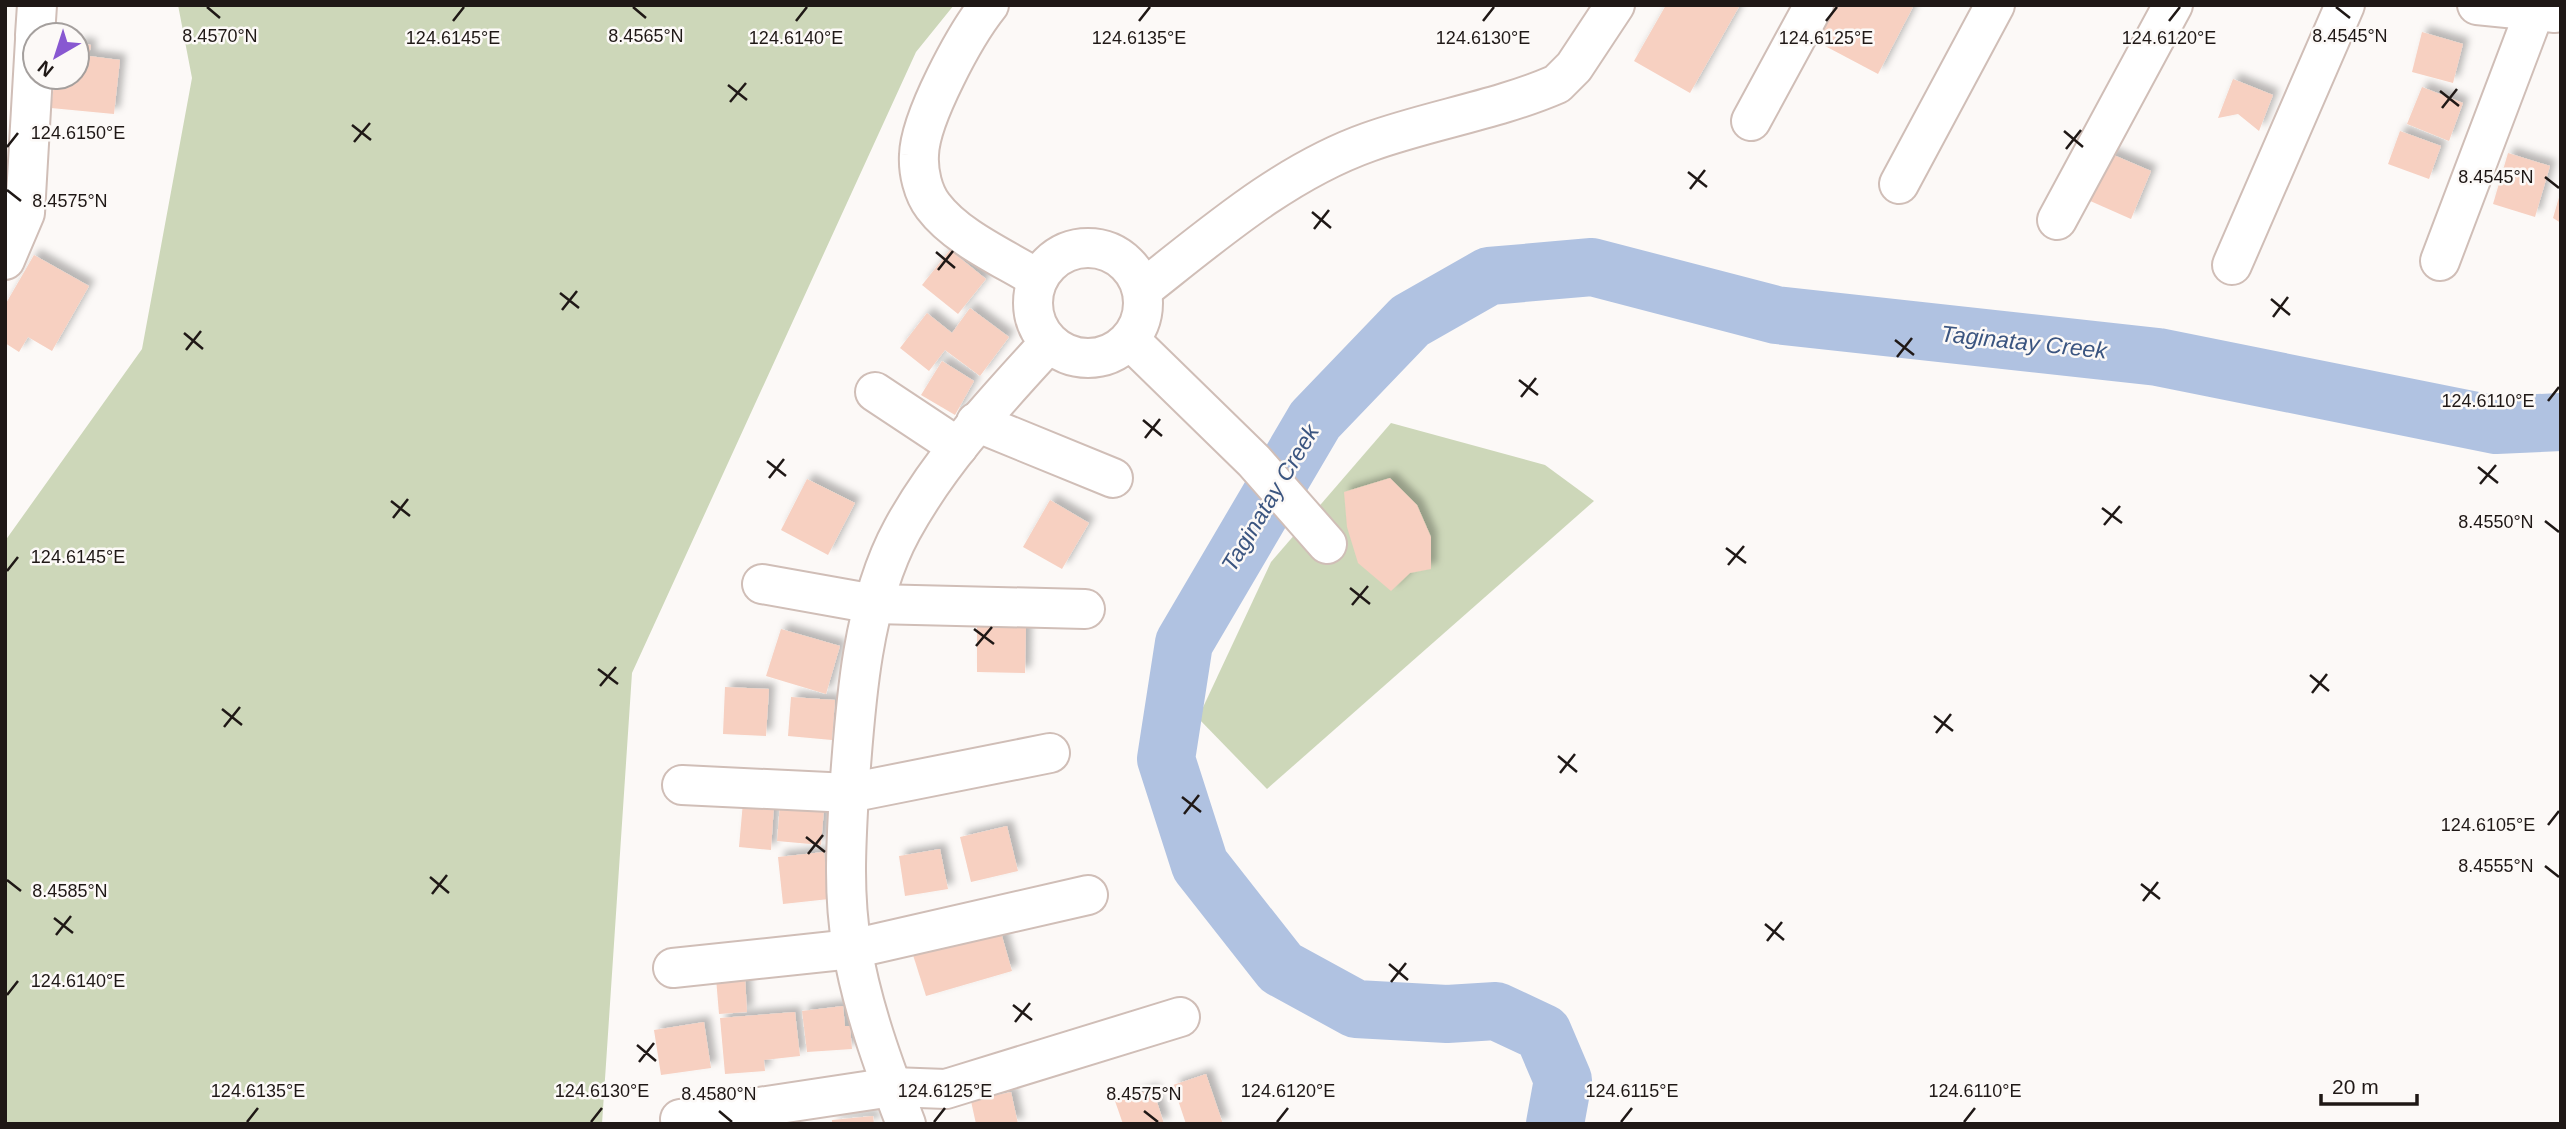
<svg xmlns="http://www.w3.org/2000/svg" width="2566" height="1129" viewBox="0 0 2566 1129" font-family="Helvetica,sans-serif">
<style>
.green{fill:#cdd7b9}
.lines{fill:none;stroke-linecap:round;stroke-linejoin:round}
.river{stroke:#b0c2e1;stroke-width:58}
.building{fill:#f7d0c1;filter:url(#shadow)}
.minor-casing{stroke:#d0beb7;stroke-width:42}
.minor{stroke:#fff;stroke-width:38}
.ticks{fill:none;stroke:#1f1816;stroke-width:2.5}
.labels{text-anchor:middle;stroke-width:5;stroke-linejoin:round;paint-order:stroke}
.water-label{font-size:23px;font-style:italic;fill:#3b5580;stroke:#fcf9f7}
.ticks-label{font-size:18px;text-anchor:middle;fill:#1f1816;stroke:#fcf9f7;stroke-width:5;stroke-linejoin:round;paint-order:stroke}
</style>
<defs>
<filter id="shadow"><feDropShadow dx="6" dy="-6" stdDeviation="3.5" flood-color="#0004"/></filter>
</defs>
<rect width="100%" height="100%" fill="#fcf9f7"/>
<g class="green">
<polygon points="178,5 954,5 916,52 632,673 602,1124 5,1124 5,541 142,349 192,78"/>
<polygon points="1391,423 1545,465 1594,501 1267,789 1198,718 1271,562"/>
</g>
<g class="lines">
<polyline class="river" points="1555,1124 1563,1080 1543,1033 1496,1011 1447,1014 1356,1009 1281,968 1200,865 1166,759 1184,643 1315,420 1410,321 1489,276 1592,267 1776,315 2158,357 2496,425 2561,422"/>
</g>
<g class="building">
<polygon points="1666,5 1740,5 1690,93 1634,61"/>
<polygon points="1827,5 1914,5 1878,74 1810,38"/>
<polygon points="2422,32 2463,44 2453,83 2412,72"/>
<polygon points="77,43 91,45 89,56 120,60 114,114 51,108 55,77 77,77"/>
<polygon points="2233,79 2273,95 2259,131 2238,114 2218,118"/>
<polygon points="2422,87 2463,103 2449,141 2407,124"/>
<polygon points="2400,131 2441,146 2429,179 2388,164"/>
<polygon points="2109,153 2151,171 2131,219 2088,200"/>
<polygon points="2508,153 2550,166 2535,217 2493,204"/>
<polygon points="2560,194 2561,194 2561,223 2553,218"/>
<polygon points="950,250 986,279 958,314 922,285"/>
<polygon points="34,255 89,286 52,351 28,337 19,352 5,343 5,305"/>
<polygon points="970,308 1009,337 980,376 945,350 929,371 900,348 927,313 952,333"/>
<polygon points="942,361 974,381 955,415 921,395"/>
<polygon points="1390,478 1417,505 1431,537 1431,569 1410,573 1391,591 1358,563 1347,527 1344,492"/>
<polygon points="807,479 855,503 828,555 781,530"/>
<polygon points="1050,500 1089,523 1062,569 1023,547"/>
<polygon points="977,626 1026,627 1025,673 977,672"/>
<polygon points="781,629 840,646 826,694 766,676"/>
<polygon points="725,687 769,689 766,736 723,734"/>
<polygon points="791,697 835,700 832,740 788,736"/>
<polygon points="781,792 825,797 821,845 777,841"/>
<polygon points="743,802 774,805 771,850 739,847"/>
<polygon points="1007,826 1018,871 971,882 960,837"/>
<polygon points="940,849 948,889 905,896 899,856"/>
<polygon points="824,852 829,899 783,904 778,857"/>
<polygon points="1000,929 1012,971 926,996 913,955"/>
<polygon points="745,976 747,1012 719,1014 716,978"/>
<polygon points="843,1006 845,1026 850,1026 852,1049 807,1052 802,1011"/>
<polygon points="795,1012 800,1056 764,1060 765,1071 725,1074 720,1018"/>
<polygon points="704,1022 711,1068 661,1075 654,1030"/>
<polygon points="1206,1074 1223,1124 1186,1124 1173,1085"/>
<polygon points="1153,1089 1164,1124 1123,1124 1115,1101"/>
<polygon points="1011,1092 1018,1124 976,1124 971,1101"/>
<polygon points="873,1116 874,1124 832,1124 832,1120"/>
</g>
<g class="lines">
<g class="minor-casing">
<g id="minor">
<path d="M989 5C965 35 920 118 919 155 918 172 923 193 933 206 957 238 1004 258 1038 279"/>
<polyline points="2477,5 2555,13"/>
<polyline points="35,35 37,5"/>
<polyline points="1751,121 1814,5"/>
<polyline points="1899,184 1995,5"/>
<polyline points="2057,220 2173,5"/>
<circle cx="1088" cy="303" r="55"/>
<polyline points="5,260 25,213 35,40"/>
<polyline points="2440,261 2537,5"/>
<polyline points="2232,265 2345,5"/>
<path d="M1142 290C1212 235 1284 172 1369 142 1430 120 1497 110 1557 84L1574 67 1615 5"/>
<polyline points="1130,340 1254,461 1327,544"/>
<polyline points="875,392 958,447"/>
<polyline points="976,422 1113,478"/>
<polyline points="762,584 874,604 1085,609"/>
<polyline points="682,785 849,793 1050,753"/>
<polyline points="673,968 852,949 1088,895"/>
<polyline points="680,1119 892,1087 946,1089 1180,1017"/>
<path d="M906 1124C884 1067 862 1007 852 947 843 895 846 845 849 793 855 709 861 605 902 530 940 460 996 401 1049 343"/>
</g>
</g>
<use href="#minor" class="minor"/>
</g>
<path class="ticks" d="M207 7 220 18M633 7 646 18M2336 7 2350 18M453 21 464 7M796 21 807 7M1139 21 1150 7M1483 21 1494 7M1826 21 1837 7M2169 21 2180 7M728 85 747 100M2440 91 2459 106M730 102 746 83M2442 108 2457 89M352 125 371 140M2064 131 2083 147M354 142 370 123M7 147 18 133M2066 149 2081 130M1688 172 1707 187M2545 177 2559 188M1690 189 1705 170M7 190 21 201M1312 212 1331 228M1314 229 1329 210M936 252 955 268M938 270 953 251M560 293 579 308M2271 299 2290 315M562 310 577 291M2273 317 2288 297M184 333 203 349M1895 340 1914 355M186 350 201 331M1897 357 1912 338M1519 380 1538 395M1521 397 1536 378M2548 401 2559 387M1143 420 1162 436M1145 438 1160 419M767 461 786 476M2478 467 2498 483M769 478 784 459M2480 484 2496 465M391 501 410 516M2102 508 2122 523M393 518 408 499M2545 521 2559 532M2104 525 2120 506M1726 548 1746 563M1728 565 1744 546M7 571 18 557M1350 588 1370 604M1352 605 1368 586M974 629 994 644M976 646 992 627M598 669 618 684M2310 675 2329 691M600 686 616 667M2312 693 2327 674M222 709 242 725M1934 716 1953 731M224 727 240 707M1936 733 1951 714M1558 756 1577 772M1560 773 1575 754M1182 797 1201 812M1184 814 1199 795M2548 825 2559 811M806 837 825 852M808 854 823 835M2545 866 2559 877M430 877 449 893M7 880 21 891M2141 884 2160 899M432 894 447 875M2143 901 2158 882M54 918 73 933M1765 924 1784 940M56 935 71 916M1767 941 1782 922M1389 964 1408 980M1391 982 1406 963M7 995 18 981M1013 1005 1032 1020M1015 1022 1030 1003M637 1045 656 1061M639 1062 654 1043M719 1111 732 1122M1144 1111 1158 1122M247 1122 258 1108M591 1122 602 1108M934 1122 945 1108M1277 1122 1288 1108M1621 1122 1632 1108M1964 1122 1975 1108"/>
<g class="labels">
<g class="water-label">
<text transform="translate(2024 342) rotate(6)" y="8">Taginatay Creek</text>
<text transform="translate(1270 498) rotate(-59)" y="8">Taginatay Creek</text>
</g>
</g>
<g class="ticks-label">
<text x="2350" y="42">8.4545°N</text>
<text x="220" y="42">8.4570°N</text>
<text x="646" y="42">8.4565°N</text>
<text x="453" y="44">124.6145°E</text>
<text x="796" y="44">124.6140°E</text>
<text x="1139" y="44">124.6135°E</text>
<text x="1483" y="44">124.6130°E</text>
<text x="1826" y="44">124.6125°E</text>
<text x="2169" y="44">124.6120°E</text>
<text x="78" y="139">124.6150°E</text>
<text x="2496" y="183">8.4545°N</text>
<text x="70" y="207">8.4575°N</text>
<text x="2488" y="407">124.6110°E</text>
<text x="2496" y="528">8.4550°N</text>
<text x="78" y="563">124.6145°E</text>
<text x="2488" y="831">124.6105°E</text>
<text x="2496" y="872">8.4555°N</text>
<text x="70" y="897">8.4585°N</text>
<text x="78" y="987">124.6140°E</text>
<text x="258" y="1097">124.6135°E</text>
<text x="602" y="1097">124.6130°E</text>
<text x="945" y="1097">124.6125°E</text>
<text x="1288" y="1097">124.6120°E</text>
<text x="1632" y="1097">124.6115°E</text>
<text x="1975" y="1097">124.6110°E</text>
<text x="719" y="1100">8.4580°N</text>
<text x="1144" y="1100">8.4575°N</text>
</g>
<rect width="2566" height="1129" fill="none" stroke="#1f1816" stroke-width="14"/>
<g transform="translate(56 56) rotate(219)"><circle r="33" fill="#fcf9f7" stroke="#a49f9d" stroke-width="2"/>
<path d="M0-5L12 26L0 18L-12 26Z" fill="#8858d1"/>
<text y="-10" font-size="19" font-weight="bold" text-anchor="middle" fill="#1f1816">N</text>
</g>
<path d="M2321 1094v10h96v-10" fill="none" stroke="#1f1816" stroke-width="3.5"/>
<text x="2332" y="1094" font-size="21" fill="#1f1816" stroke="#fcf9f7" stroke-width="5" paint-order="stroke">20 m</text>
</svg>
